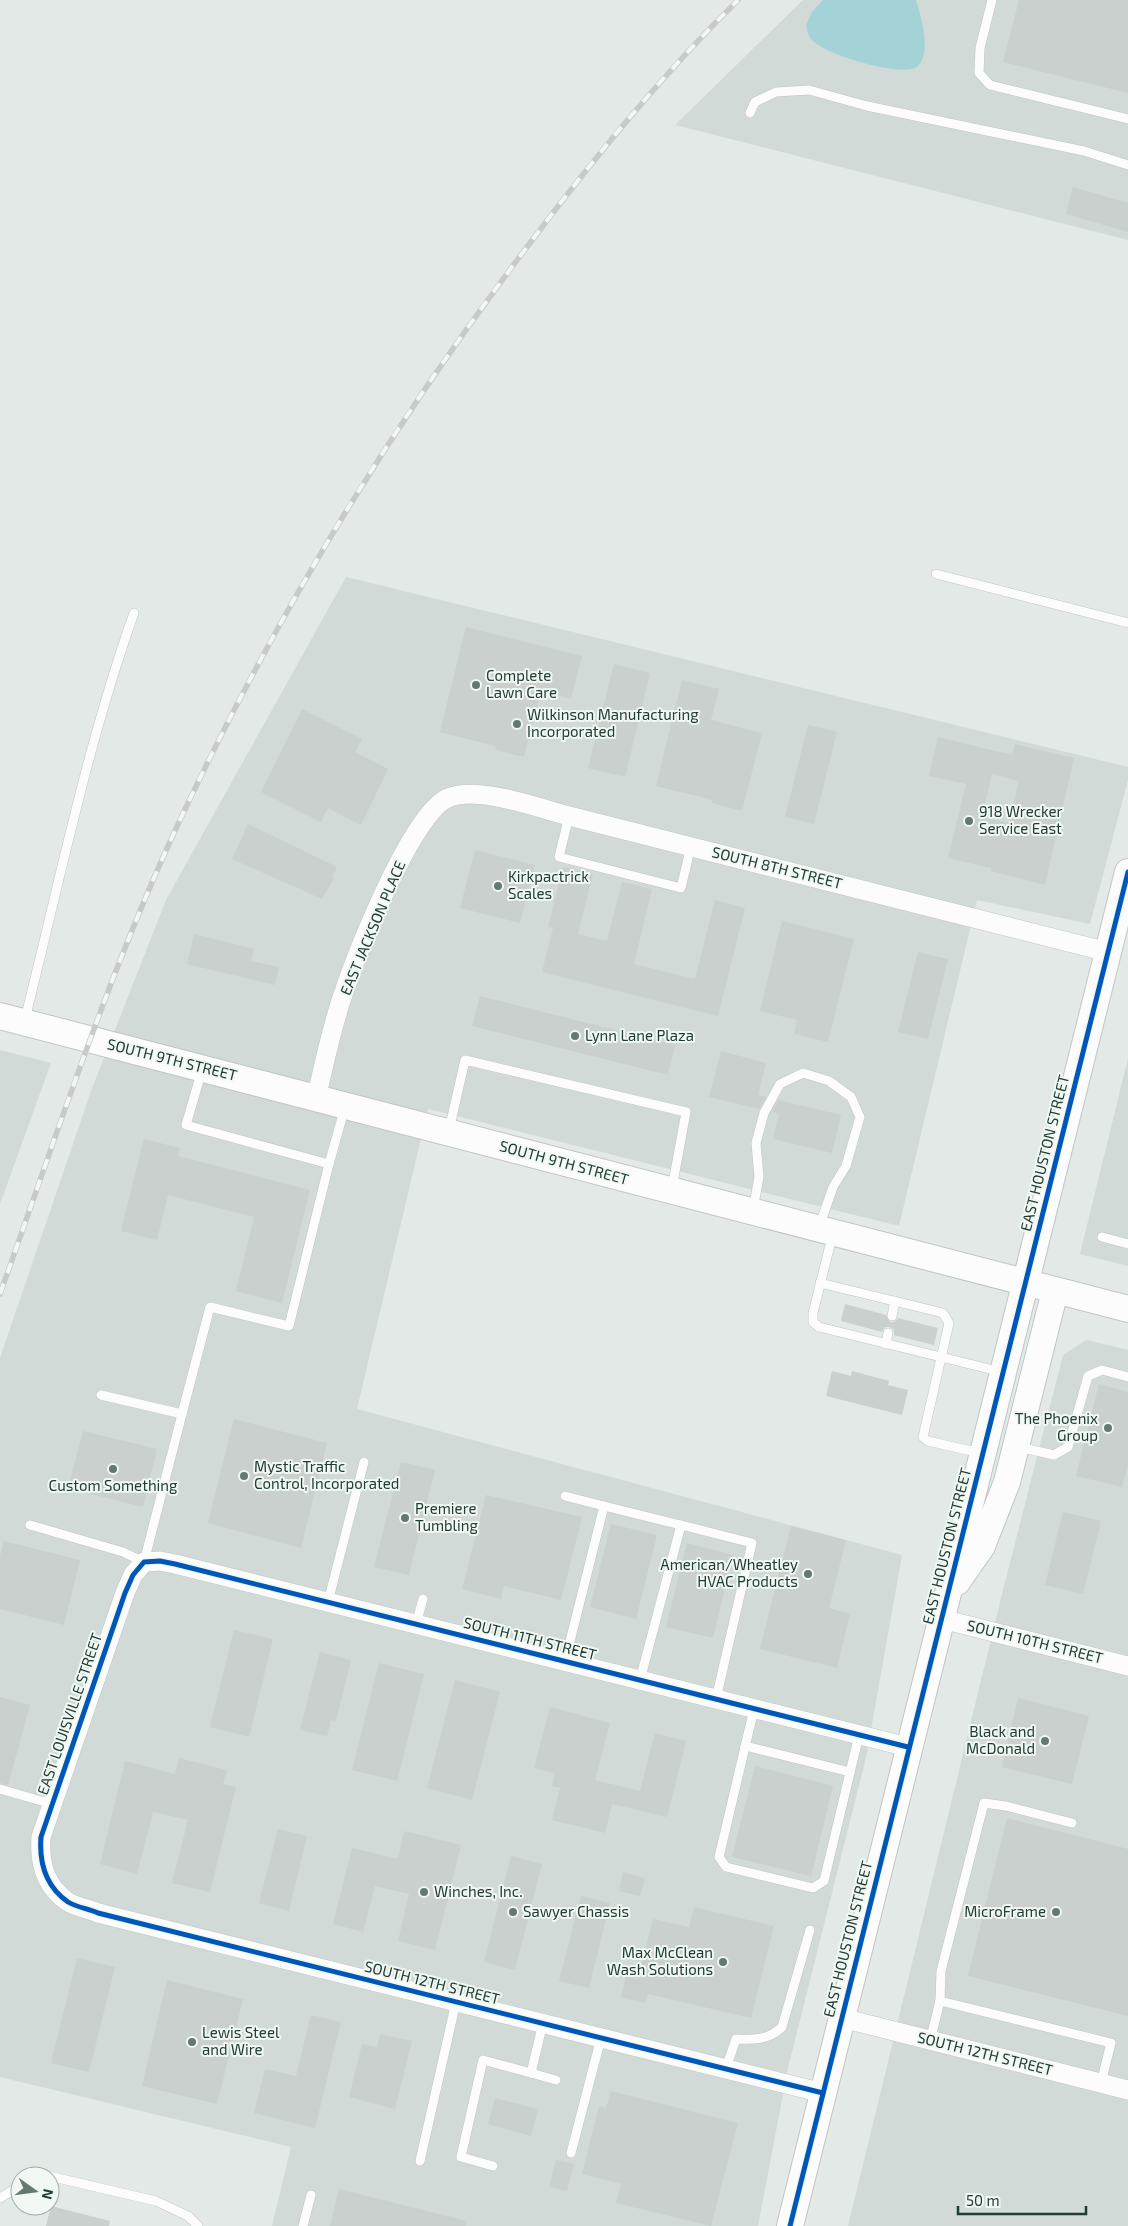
<svg xmlns="http://www.w3.org/2000/svg" width="1128" height="2226" viewBox="0 0 1128 2226" font-family="'Exo 2',sans-serif">
<style>
.built{fill:#d1dad6}
.water{fill:#a4d3d7}
.building{fill:#cad0cd;fill-rule:evenodd}
.lines{fill:none;stroke-linecap:round;stroke-linejoin:round}
.lane-casing{stroke:#c0c6c3;stroke-width:10}
.street-casing{stroke:#c0c6c3;stroke-width:20}
.secondary-casing{stroke:#bfc6c3;stroke-width:28}
.lane{stroke:#fbfcfb;stroke-width:9}
.street{stroke:#fbfcfb;stroke-width:19}
.secondary{stroke:#fbfcfb;stroke-width:26}
.rail-casing{stroke:#c7cac9;stroke-width:5.5}
.rail{stroke:#f1f8f4;stroke-width:4;stroke-dasharray:11;stroke-linecap:butt}
.cycleway-casing{stroke:#f1f8f4;stroke-width:8}
.cycleway{stroke:#0057b8;stroke-width:5}
.poi-dot{fill:#657972;stroke:#f1f8f4;stroke-width:2}
.labels{text-anchor:middle;stroke-width:4;stroke-linejoin:round;paint-order:stroke}
.poi-label{font-size:15px;fill:#213c33;stroke:#f1f8f4;text-anchor:start}
.street-label{font-size:15px;fill:#213c33;stroke:#f1f8f4}
</style>
<rect width="100%" height="100%" fill="#e3e9e6"/>
<g class="built">
<polygon points="803,0 1128,0 1128,240 675,125"/>
<polygon points="346,577 1128,767 1128,780 1090,924 977,900 899,1226 428,1109 357,1409 902,1555 866,1758 788,2068 758,2226 272,2226 291,2147 0,2077 0,1358 91,1091 166,900"/>
<polygon points="0,1050 51,1063 0,1204"/>
<polygon points="1128,1058 1128,1266 1080,1254"/>
<polygon points="1086,1340 1128,1350 1128,2226 848,2226 1004,1586 1063,1355"/>
</g>
<path class="water" d="M823 0H916C921 16 932 53 918 66 904 79 822 54 811 39 808 36 807 29 806 25L812 12Z"/>
<g class="building">
<polygon points="1019,0 1128,0 1128,93 1003,62"/>
<polygon points="1073,187 1128,203 1128,232 1066,214"/>
<polygon points="466,627 582,656 571,699 541,691 524,757 495,750 496,746 440,732"/>
<polygon points="614,664 650,673 625,777 588,768"/>
<polygon points="682,680 719,689 711,720 762,733 742,811 712,803 713,800 656,786"/>
<polygon points="302,709 362,739 355,752 388,769 361,825 328,808 321,822 261,792"/>
<polygon points="808,725 837,732 814,824 785,817"/>
<path d="M938 737 1012 755 1015 744 1074 758 1045 885 991 871V868L948 858 966 784 929 776ZM992 774 1019 781 1009 823 982 817Z"/>
<polygon points="248,824 337,867 332,877 334,878 322,899 232,859"/>
<polygon points="475,850 535,865 520,923 460,908"/>
<polygon points="563,867 593,874 578,934 607,941 622,882 652,889 634,964 695,979 715,900 745,908 718,1016 542,972 553,928 548,927"/>
<polygon points="782,921 854,939 828,1042 794,1034 797,1020 760,1011"/>
<polygon points="194,934 254,949 251,961 279,967 275,985 187,964"/>
<polygon points="918,952 948,959 928,1039 898,1032"/>
<polygon points="480,996 675,1045 668,1075 472,1026"/>
<polygon points="721,1051 766,1063 758,1095 766,1097 759,1109 709,1097"/>
<polygon points="778,1100 841,1115 832,1153 773,1139 779,1114 772,1112"/>
<polygon points="144,1139 180,1148 178,1156 310,1190 282,1303 236,1291 254,1217 168,1195 157,1240 121,1231"/>
<polygon points="845,1304 886,1315 890,1322 894,1322 898,1318 938,1328 934,1345 894,1335 894,1330 890,1327 885,1327 882,1332 841,1321"/>
<polygon points="832,1371 851,1376 852,1371 889,1381 888,1385 908,1390 902,1415 826,1396"/>
<polygon points="1099,1384 1128,1392 1128,1464 1122,1487 1076,1476"/>
<polygon points="234,1419 327,1443 301,1548 208,1523"/>
<polygon points="83,1431 157,1449 143,1507 68,1488"/>
<polygon points="401,1462 435,1470 409,1575 374,1567"/>
<polygon points="486,1495 582,1517 561,1600 504,1586 501,1599 462,1589"/>
<polygon points="1063,1512 1101,1521 1083,1594 1045,1585"/>
<polygon points="611,1524 657,1535 636,1619 590,1607"/>
<polygon points="791,1526 846,1540 829,1608 850,1614 837,1668 760,1649"/>
<polygon points="4,1541 80,1560 64,1625 0,1609 0,1556"/>
<polygon points="687,1543 733,1555 713,1638 666,1627"/>
<polygon points="234,1630 273,1639 249,1737 210,1727"/>
<polygon points="320,1652 351,1660 336,1721 331,1720 327,1736 300,1730"/>
<polygon points="379,1663 424,1674 397,1781 352,1770"/>
<polygon points="455,1680 500,1692 472,1800 427,1788"/>
<polygon points="0,1697 30,1705 8,1785 0,1783"/>
<polygon points="1018,1698 1089,1716 1072,1784 1002,1767"/>
<polygon points="550,1707 610,1723 595,1780 640,1791 655,1733 686,1741 667,1817 612,1804 605,1833 552,1820 560,1788 552,1786 555,1773 534,1768"/>
<polygon points="179,1758 227,1770 223,1784 236,1787 210,1892 172,1883 188,1820 153,1812 137,1874 100,1864 125,1761 175,1774"/>
<polygon points="755,1766 833,1786 811,1876 732,1857"/>
<polygon points="1007,1818 1128,1849 1128,2016 968,1976"/>
<polygon points="278,1829 307,1836 289,1911 259,1903"/>
<polygon points="404,1831 461,1845 435,1950 398,1941 409,1894 375,1886 363,1932 333,1924 352,1848 398,1859"/>
<polygon points="511,1856 542,1864 515,1970 484,1962"/>
<polygon points="623,1872 645,1878 640,1896 619,1891"/>
<polygon points="581,1896 610,1903 589,1988 559,1981"/>
<polygon points="694,1907 774,1926 751,2018 648,1994 645,2003 621,1997 626,1976 638,1979 653,1919 689,1927"/>
<polygon points="77,1958 115,1967 89,2072 51,2063"/>
<polygon points="167,1980 243,1999 217,2104 142,2086"/>
<polygon points="311,2015 341,2022 315,2128 254,2113 265,2069 296,2076"/>
<polygon points="380,2034 412,2041 395,2109 349,2097 362,2044 377,2047"/>
<polygon points="611,2091 738,2123 711,2226 616,2203 621,2184 582,2174 599,2106 606,2108"/>
<polygon points="495,2098 538,2109 531,2136 488,2124"/>
<polygon points="556,2160 574,2164 567,2191 549,2187"/>
<polygon points="339,2189 467,2221 466,2226 330,2226"/>
<polygon points="51,2206 110,2221 109,2226 46,2226"/>
</g>
<g class="lines">
<g class="lane-casing">
<g id="lane">
<polyline points="992,0 980,48 979,73 990,85 1128,119"/>
<polyline points="750,113 755,102 776,92 809,90 867,106 1084,151 1128,165"/>
<polyline points="936,574 1128,623"/>
<polyline points="569,816 559,857 681,888 691,846"/>
<path d="M25 1019C59 884 87 745 134 613"/>
<polyline points="202,1070 186,1125 329,1164 345,1107"/>
<polyline points="449,1130 465,1060 686,1112 672,1188"/>
<polyline points="753,1210 759,1177 756,1143 764,1113 780,1084 803,1073 829,1081 851,1097 860,1117 846,1166 833,1187 819,1227"/>
<polyline points="833,1233 813,1313 813,1322 819,1327 1002,1372"/>
<polyline points="1102,1237 1128,1244"/>
<polyline points="820,1283 943,1313 949,1323 923,1437 928,1441 980,1453"/>
<polyline points="892,1316 895,1301"/>
<polyline points="886,1344 888,1333"/>
<polyline points="182,1414 210,1307 289,1326 329,1164"/>
<polyline points="1019,1447 1054,1455 1068,1447 1088,1376 1102,1370 1128,1377"/>
<polyline points="565,1496 604,1506 565,1661"/>
<polyline points="604,1506 681,1525"/>
<polyline points="30,1525 123,1552 144,1562 182,1414 101,1395"/>
<polyline points="328,1602 364,1462"/>
<polyline points="416,1624 423,1599"/>
<polyline points="640,1680 681,1525 752,1543 716,1699"/>
<polyline points="754,1709 719,1857 726,1867 813,1888 824,1881 859,1735"/>
<polyline points="745,1746 850,1772"/>
<polyline points="0,1789 52,1804"/>
<polyline points="940,2001 1111,2043 1101,2083"/>
<polyline points="543,2023 531,2073 556,2080"/>
<polyline points="930,2041 940,2001 941,1971 984,1803 1006,1806 1072,1823"/>
<path d="M726 2068 736 2039C753 2040 769 2040 782 2027L810 1930"/>
<polyline points="571,2153 601,2038"/>
<polyline points="420,2161 456,2002"/>
<polyline points="493,2166 461,2157 483,2060 531,2073"/>
<polyline points="49,2176 156,2201 188,2216 198,2226"/>
<polyline points="0,2198 20,2186"/>
<polyline points="303,2226 311,2195"/>
</g>
</g>
<g class="street-casing">
<g id="street">
<path d="M316 1098C325 1062 332 1024 345 989 358 950 413 812 448 798 476 785 538 808 569 816L1108 952"/>
<polyline points="942,1619 1128,1666"/>
<polyline points="842,2018 1128,2090"/>
<path d="M823 2093 98 1913C89 1909 76 1907 68 1902 45 1886 39 1863 41 1837L125 1593 133 1575 144 1562 160 1561 175 1564 908 1747"/>
</g>
</g>
<g class="secondary-casing">
<g id="secondary">
<polyline points="0,1016 1128,1309"/>
<polyline points="957,1582 982,1546 1007,1482 1055,1291"/>
<polyline points="790,2226 1128,872"/>
</g>
</g>
<use href="#lane" class="lane"/>
<use href="#street" class="street"/>
<use href="#secondary" class="secondary"/>
<g class="rail-casing">
<path id="rail" d="M0 1294C55 1140 105 984 173 835 270 625 387 431 527 247 592 160 661 76 738 0"/>
</g>
<use href="#rail" class="rail"/>
<g class="cycleway-casing">
<g id="cycleway">
<path d="M823 2093 98 1913C89 1909 76 1907 68 1902 45 1886 39 1863 41 1837L125 1593 133 1575 144 1562 160 1561 175 1564 908 1747"/>
<polyline points="790,2226 1128,872"/>
</g>
</g>
<use href="#cycleway" class="cycleway"/>
</g>
<g class="poi-dot">
<circle cx="476" cy="685" r="5"/>
<circle cx="517" cy="724" r="5"/>
<circle cx="969" cy="821" r="5"/>
<circle cx="498" cy="886" r="5"/>
<circle cx="575" cy="1036" r="5"/>
<circle cx="1108" cy="1428" r="5"/>
<circle cx="113" cy="1469" r="5"/>
<circle cx="244" cy="1476" r="5"/>
<circle cx="405" cy="1518" r="5"/>
<circle cx="808" cy="1574" r="5"/>
<circle cx="1045" cy="1741" r="5"/>
<circle cx="424" cy="1892" r="5"/>
<circle cx="513" cy="1912" r="5"/>
<circle cx="1056" cy="1912" r="5"/>
<circle cx="723" cy="1962" r="5"/>
<circle cx="192" cy="2042" r="5"/>
</g>
<g class="labels">
<g class="poi-label">
<text x="486" y="681">Complete<tspan x="486" dy="17">Lawn Care</tspan></text>
<text x="527" y="720">Wilkinson Manufacturing<tspan x="527" dy="17">Incorporated</tspan></text>
<text x="979" y="817">918 Wrecker<tspan x="979" dy="17">Service East</tspan></text>
<text x="508" y="882">Kirkpactrick<tspan x="508" dy="17">Scales</tspan></text>
<text x="585" y="1041">Lynn Lane Plaza</text>
<text x="1098" y="1424" text-anchor="end">The Phoenix<tspan x="1098" dy="17">Group</tspan></text>
<text x="254" y="1472">Mystic Traffic<tspan x="254" dy="17">Control, Incorporated</tspan></text>
<text x="113" y="1491" text-anchor="middle">Custom Something</text>
<text x="415" y="1514">Premiere<tspan x="415" dy="17">Tumbling</tspan></text>
<text x="798" y="1570" text-anchor="end">American/Wheatley<tspan x="798" dy="17">HVAC Products</tspan></text>
<text x="1035" y="1737" text-anchor="end">Black and<tspan x="1035" dy="17">McDonald</tspan></text>
<text x="434" y="1897">Winches, Inc.</text>
<text x="523" y="1917">Sawyer Chassis</text>
<text x="1046" y="1917" text-anchor="end">MicroFrame</text>
<text x="713" y="1958" text-anchor="end">Max McClean<tspan x="713" dy="17">Wash Solutions</tspan></text>
<text x="202" y="2038">Lewis Steel<tspan x="202" dy="17">and Wire</tspan></text>
</g>
<g class="street-label">
<text transform="translate(777 868) rotate(14)" y="5">SOUTH 8TH STREET</text>
<text transform="translate(373 928) rotate(-67)" y="5">EAST JACKSON PLACE</text>
<text transform="translate(172 1060) rotate(14)" y="5">SOUTH 9TH STREET</text>
<text transform="translate(1045 1153) rotate(-76)" y="5">EAST HOUSTON STREET</text>
<text transform="translate(564 1163) rotate(15)" y="5">SOUTH 9TH STREET</text>
<text transform="translate(947 1546) rotate(-76)" y="5">EAST HOUSTON STREET</text>
<text transform="translate(530 1639) rotate(14)" y="5">SOUTH 11TH STREET</text>
<text transform="translate(1035 1642) rotate(14)" y="5">SOUTH 10TH STREET</text>
<text transform="translate(70 1714) rotate(-71)" y="5">EAST LOUISVILLE STREET</text>
<text transform="translate(848 1939) rotate(-76)" y="5">EAST HOUSTON STREET</text>
<text transform="translate(432 1983) rotate(14)" y="5">SOUTH 12TH STREET</text>
<text transform="translate(985 2054) rotate(14)" y="5">SOUTH 12TH STREET</text>
</g>
</g>
<g transform="translate(35 2191) rotate(104)"><circle r="24" fill="#f1f8f4" stroke="#9eada7"/>
<path d="M0-4L9 19L0 12L-9 19Z" fill="#657972"/>
<text y="-8" font-size="14" font-weight="bold" text-anchor="middle" fill="#213c33">N</text>
</g>
<path d="M958 2206v8h128v-8" fill="none" stroke="#213c33" stroke-width="2.5"/>
<text x="966" y="2206" font-size="15" fill="#213c33" stroke="#f1f8f4" stroke-width="4" paint-order="stroke">50 m</text>
</svg>
